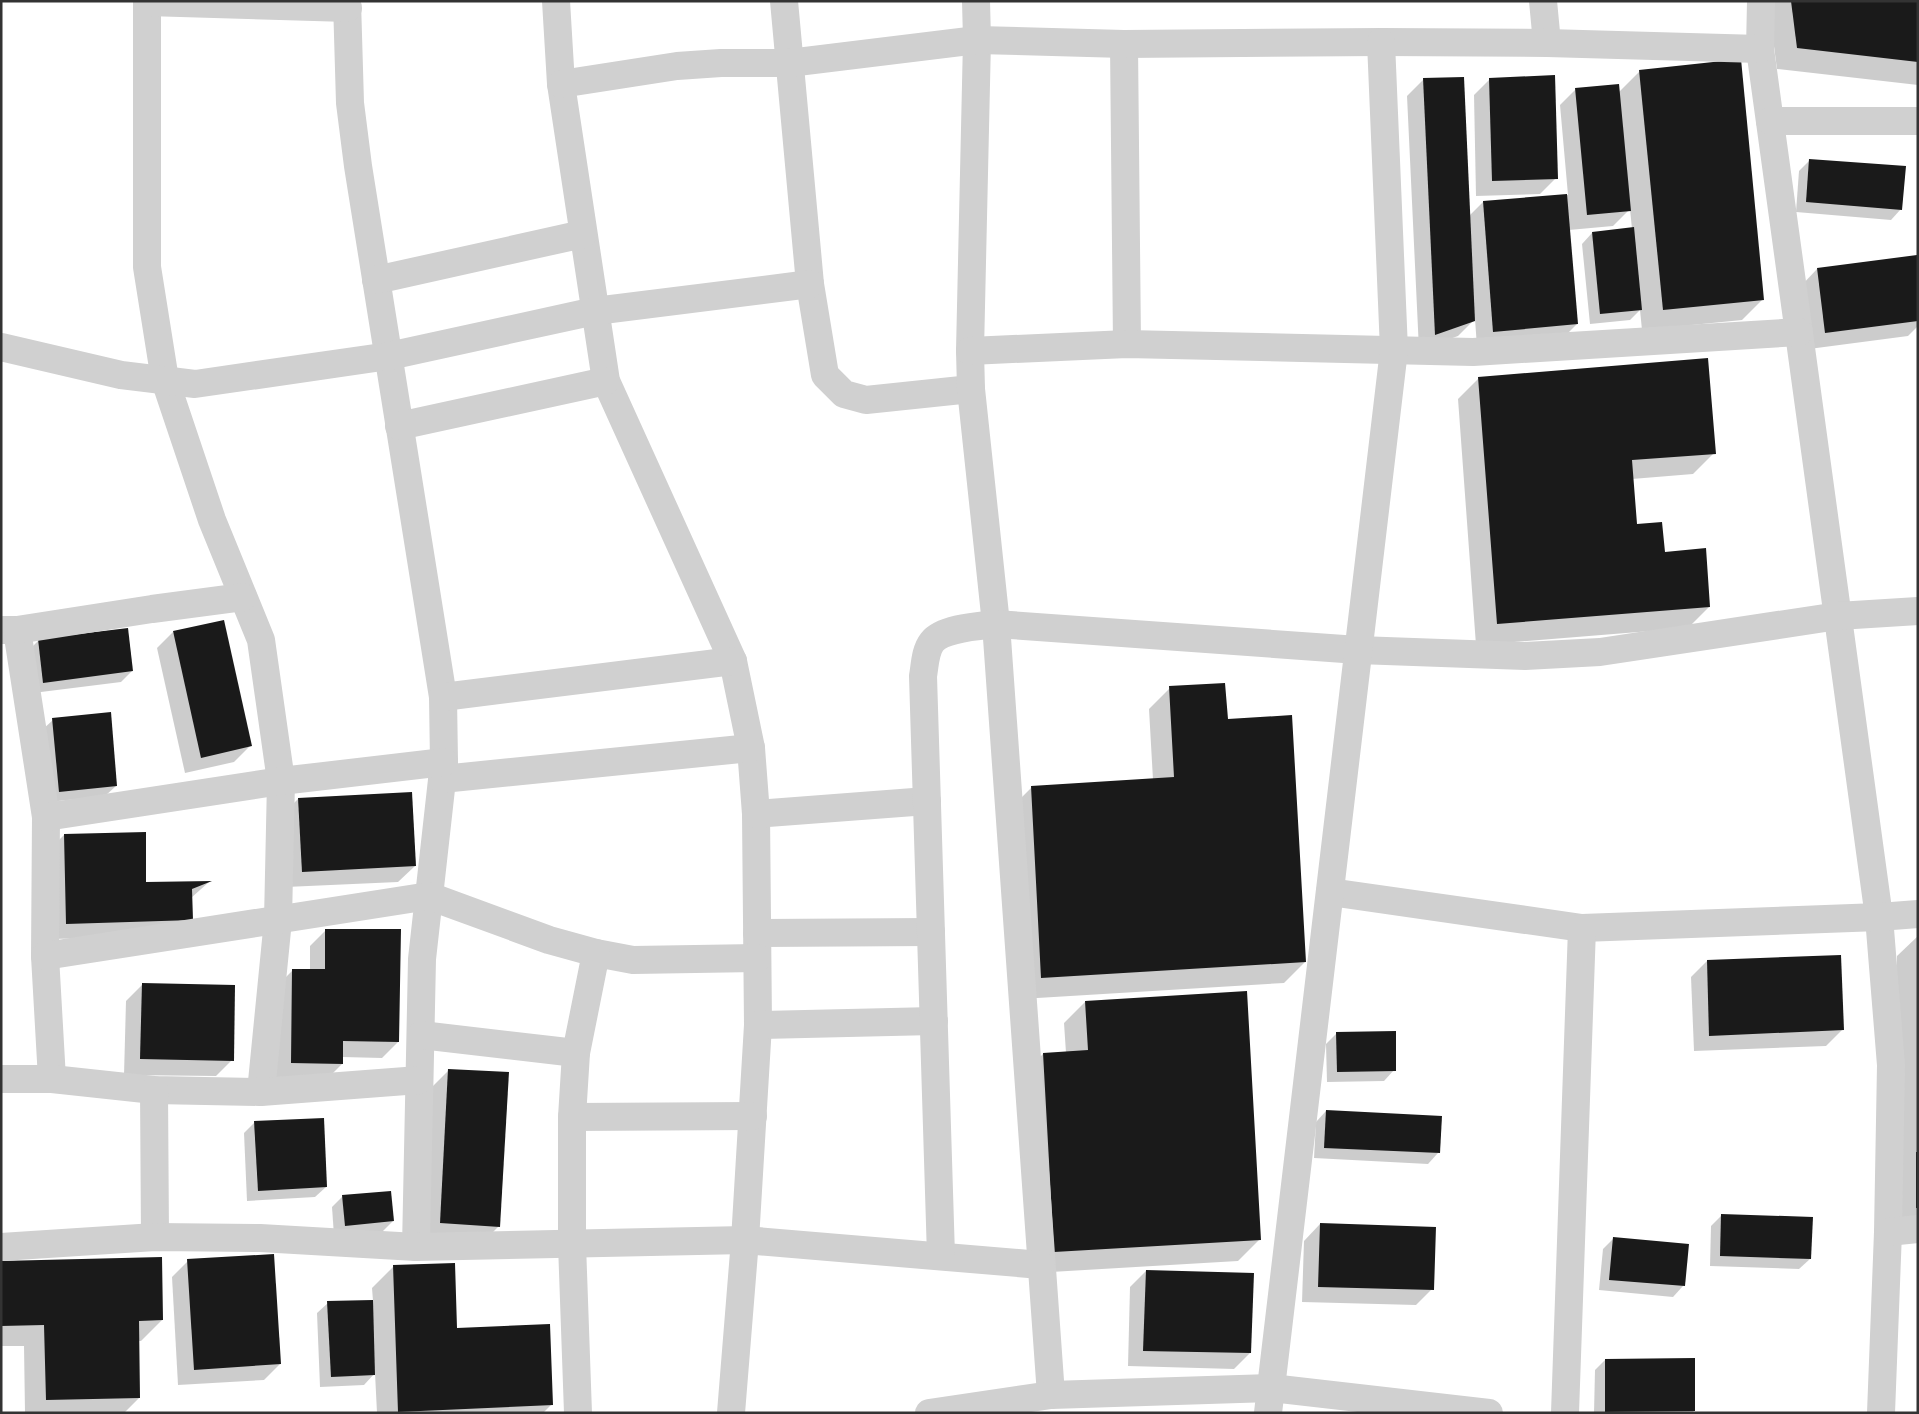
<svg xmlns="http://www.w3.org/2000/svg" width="1919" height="1414" viewBox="0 0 1919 1414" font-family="'Public Sans',sans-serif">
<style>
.shadow{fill:#0003}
.building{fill:#1a1a1a}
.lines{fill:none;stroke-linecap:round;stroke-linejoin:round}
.street{stroke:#d0d0d0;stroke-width:28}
</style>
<rect width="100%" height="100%" fill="#fff"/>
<g class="shadow">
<polygon points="1768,1 1918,1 1918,85 1777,69"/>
<polygon points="1640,71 1763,299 1742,320 1642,330 1640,310 1630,320 1590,324 1582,244 1592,233 1632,229 1630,209 1613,226 1569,230 1577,324 1561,340 1477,347 1475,319 1458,336 1419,350 1407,96 1423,80 1469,216 1483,202 1568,195 1560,105 1576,89 1618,93"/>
<polygon points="1490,79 1556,178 1540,194 1476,196 1474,95"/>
<polygon points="1810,160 1901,209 1891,220 1796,212 1799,171"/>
<polygon points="1916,256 1918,272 1918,326 1908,336 1809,349 1801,286 1817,269"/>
<polygon points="1479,378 1714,453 1693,474 1632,479 1635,525 1663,553 1709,607 1688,628 1476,645 1458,399"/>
<polygon points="173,632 250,746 234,762 185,773 157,648"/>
<polygon points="39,640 132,671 121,682 33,693 28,651"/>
<polygon points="1170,688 1226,720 1305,962 1284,983 1021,999 1010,809 1031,788 1153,780 1149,709"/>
<polygon points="53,720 116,786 105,796 49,802 42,730"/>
<polygon points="298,799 415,866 398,882 286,887 282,815"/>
<polygon points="64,835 145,883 209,882 191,898 192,920 176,936 51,939 48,851"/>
<polygon points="326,930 398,1042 382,1058 342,1057 342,1064 326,1080 276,1079 277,986 293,970 310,970 310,946"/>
<polygon points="1918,936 1918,1226 1895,1228 1897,956"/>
<polygon points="1707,961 1842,1030 1826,1046 1694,1051 1691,977"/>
<polygon points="142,985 232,1060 216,1076 124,1075 126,1001"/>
<polygon points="1085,1002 1259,1240 1238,1261 1034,1273 1022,1075 1043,1054 1066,1053 1064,1023"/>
<polygon points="1337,1033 1394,1070 1384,1081 1327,1082 1326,1044"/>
<polygon points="449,1070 499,1226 483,1242 424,1239 433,1086"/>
<polygon points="1326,1111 1438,1153 1428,1164 1314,1158 1316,1122"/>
<polygon points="255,1122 326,1187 315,1197 247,1201 244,1133"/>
<polygon points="343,1196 393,1221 382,1232 334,1236 332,1207"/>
<polygon points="1722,1215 1810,1259 1799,1269 1710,1266 1711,1226"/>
<polygon points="1320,1224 1432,1289 1416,1305 1302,1302 1304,1241"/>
<polygon points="1614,1238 1687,1245 1683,1286 1673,1297 1599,1290 1603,1249"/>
<polygon points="188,1261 280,1364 264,1380 178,1385 172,1277"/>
<polygon points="1,1262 162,1320 141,1341 138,1341 139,1398 124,1413 25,1413 24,1346 1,1346"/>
<polygon points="393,1267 456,1329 551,1405 543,1413 377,1413 375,1373 364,1385 320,1387 317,1313 328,1303 373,1301 372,1288"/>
<polygon points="1146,1271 1250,1353 1234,1369 1128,1366 1130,1287"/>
<polygon points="1605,1360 1694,1411 1692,1413 1594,1413 1595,1370"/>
</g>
<g class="building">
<polygon points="1791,1 1918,1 1918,62 1797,48"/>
<polygon points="1741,59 1764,300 1663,310 1639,70"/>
<polygon points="1555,75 1558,179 1492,181 1489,78"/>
<polygon points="1464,77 1475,321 1435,335 1423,78"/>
<polygon points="1619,84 1631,211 1587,215 1575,88"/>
<polygon points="1809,159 1906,166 1902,210 1806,202"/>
<polygon points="1567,194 1578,324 1493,332 1483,201"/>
<polygon points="1634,227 1642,310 1600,314 1592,232"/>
<polygon points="1917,255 1918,321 1825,333 1817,268"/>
<polygon points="1708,358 1716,454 1632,460 1637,524 1662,522 1665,552 1706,548 1710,607 1497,624 1478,377"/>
<polygon points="224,620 252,746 201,758 173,631"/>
<polygon points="128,628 133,671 43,683 38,639"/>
<polygon points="1225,683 1228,719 1292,715 1306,962 1041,978 1031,786 1174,777 1169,686"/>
<polygon points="111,712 117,786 59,792 52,718"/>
<polygon points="412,792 416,866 302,872 298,798"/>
<polygon points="146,832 146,882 212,881 192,889 193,920 66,924 64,834"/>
<polygon points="325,929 401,929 399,1042 343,1041 343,1064 291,1063 292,969 325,969"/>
<polygon points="1841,955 1844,1030 1709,1036 1707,960"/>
<polygon points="142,983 235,985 234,1061 140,1059"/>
<polygon points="1247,991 1261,1240 1054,1252 1043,1053 1088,1050 1085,1001"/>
<polygon points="1396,1031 1396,1071 1337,1072 1336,1032"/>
<polygon points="448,1069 509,1072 500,1227 440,1223"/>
<polygon points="1326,1110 1442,1116 1440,1153 1324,1148"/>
<polygon points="324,1118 327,1187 258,1191 254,1121"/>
<rect x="1916" y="1152" width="2" height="56"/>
<polygon points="391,1191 394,1221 345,1226 342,1195"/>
<polygon points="1721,1214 1813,1217 1811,1259 1720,1256"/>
<polygon points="1320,1223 1436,1227 1434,1290 1318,1287"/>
<polygon points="1613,1237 1689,1244 1685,1286 1609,1280"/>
<polygon points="274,1254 281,1364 194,1370 187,1259"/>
<polygon points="162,1257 163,1320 139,1321 140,1398 46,1400 44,1325 1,1326 1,1261"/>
<polygon points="455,1263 457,1328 550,1324 553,1405 398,1412 393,1265"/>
<polygon points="1146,1270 1254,1273 1251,1353 1143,1351"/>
<polygon points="373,1300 375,1375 331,1377 327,1301"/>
<polygon points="1695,1358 1695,1411 1605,1412 1605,1359"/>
</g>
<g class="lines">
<g class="street">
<polyline points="147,1 147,267 165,380 212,520 261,640 281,781 278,920 261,1092"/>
<polyline points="347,1 350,103 358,166 443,697 444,762 422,959 416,1247"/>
<polyline points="556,1 561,84 606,381 733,661 751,748 756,814 758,1025 745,1240 731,1413"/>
<polyline points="784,1 810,284 825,375 844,394 866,400 971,389"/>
<polyline points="976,1 977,40 970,351 971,389 996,624 1051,1395"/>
<polyline points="1543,1 1547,43"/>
<polyline points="1761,1 1760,49 1879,917 1891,1065 1888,1232 1881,1413"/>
<polyline points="147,2 348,8"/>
<polyline points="1124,44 1127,344"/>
<polyline points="561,84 677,66 721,63 789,63 977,40 1124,44 1381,42 1547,43 1760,49"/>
<polyline points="1770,121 1918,121"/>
<polyline points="376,280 583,234"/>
<polyline points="1,347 121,375 195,384 389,356 595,311 810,284"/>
<polyline points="970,351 1127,344 1473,352 1799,332"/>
<polyline points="399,426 606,381"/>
<polyline points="1,630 17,630 46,817 45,956 52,1079"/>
<polyline points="17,630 152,609 243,597"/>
<polyline points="443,697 733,661"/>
<polyline points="442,779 751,748"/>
<polyline points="756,814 927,801"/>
<polyline points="46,817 281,781 444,762"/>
<polyline points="1330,892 1582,928 1879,917 1918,914"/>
<polyline points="757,933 931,932"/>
<polyline points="45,956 429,896 549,940 596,953 633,960 757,958"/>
<polyline points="758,1025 934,1021"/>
<polyline points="421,1035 576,1053"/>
<polyline points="1,1079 52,1079 154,1090 261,1092 419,1080"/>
<polyline points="154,1090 155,1237"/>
<polyline points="572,1117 753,1116"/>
<polyline points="1888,1232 1918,1229"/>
<polyline points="1,1247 155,1237 260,1238 416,1247 745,1240 1041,1265"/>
<path d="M941 1256 923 676C925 665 925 651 932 642 943 628 979 626 996 624L1358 650 1525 656 1600 652 1838 616 1918 611"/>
<polyline points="578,1413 572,1244 572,1117 576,1053 596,953"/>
<polyline points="929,1413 1051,1395 1271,1388 1489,1413"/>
<polyline points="1268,1413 1394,350 1381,42"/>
<polyline points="1565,1413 1582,928"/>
</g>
</g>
<rect width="1919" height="1414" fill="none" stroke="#333333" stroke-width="5"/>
</svg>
